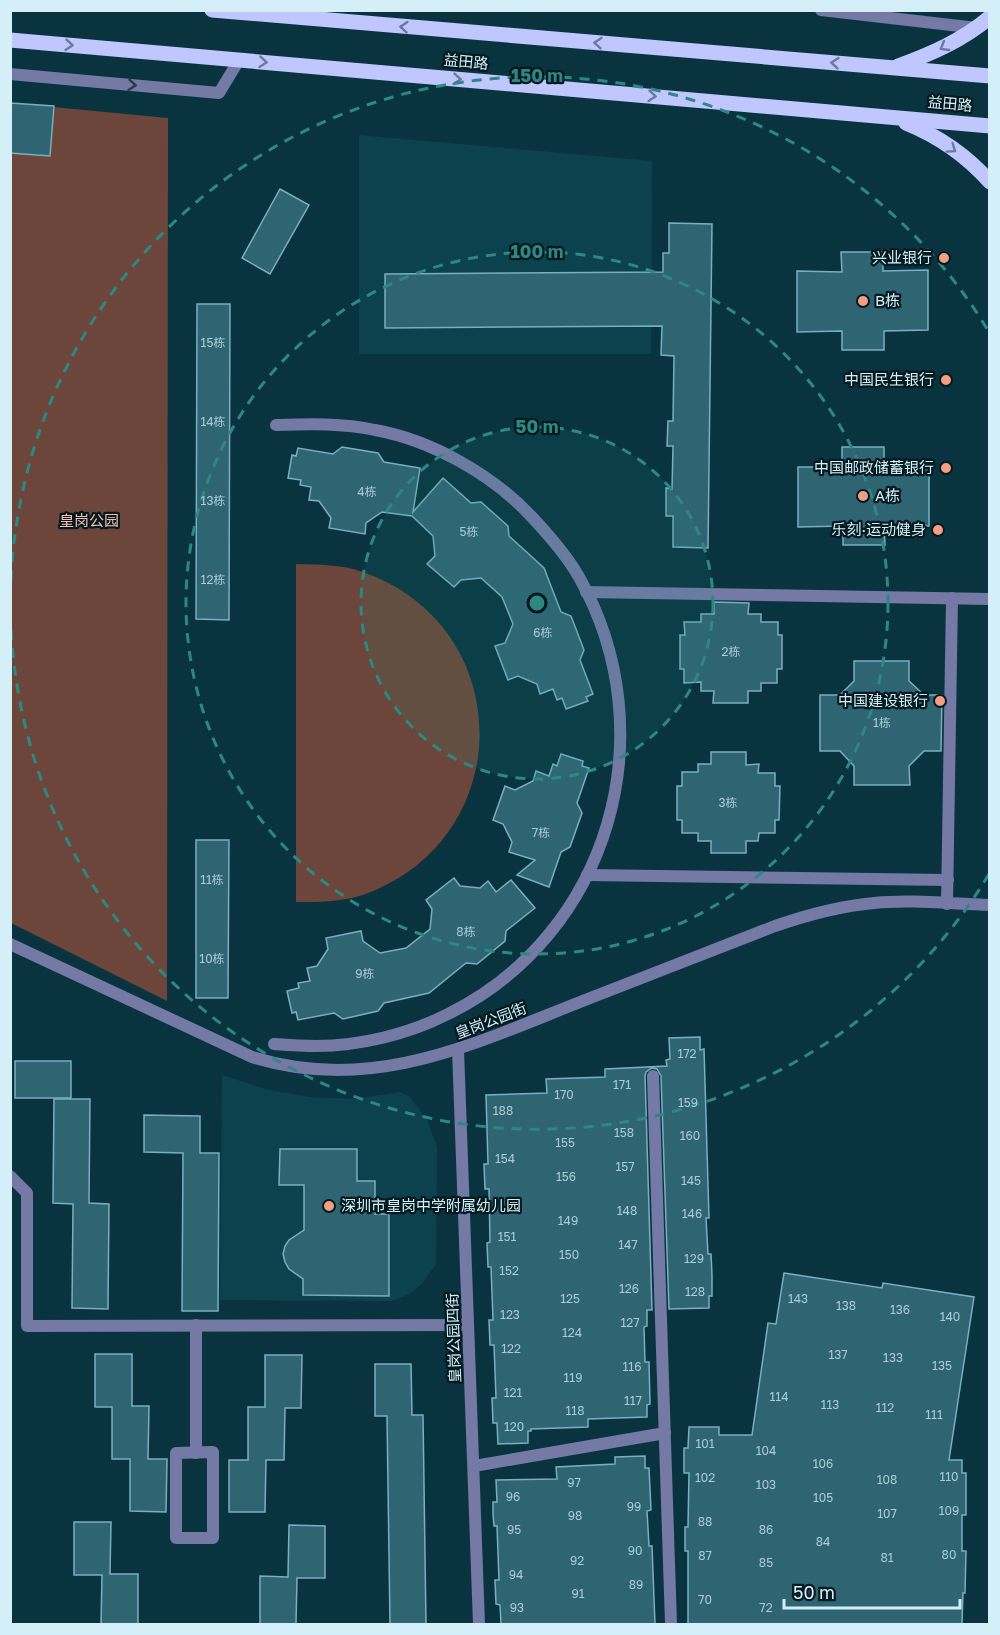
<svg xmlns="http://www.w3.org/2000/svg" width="1000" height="1635" viewBox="0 0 1000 1635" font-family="'Golos Text','Noto Sans SC',sans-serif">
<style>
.built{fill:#0c424e}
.green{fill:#6c463a}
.building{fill:#2f6473;stroke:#79afbf;stroke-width:1.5}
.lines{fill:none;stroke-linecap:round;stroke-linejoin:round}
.service{stroke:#7479a5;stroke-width:12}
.tertiary{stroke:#7479a5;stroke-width:12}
.primary{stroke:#c0c7fe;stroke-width:15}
.oneway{stroke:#6b799a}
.oneway2{stroke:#2b3b4f}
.ring{fill:none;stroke:#2d8883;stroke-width:3;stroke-dasharray:10 8}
.poi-dot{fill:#f39f83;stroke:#041a20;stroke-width:2}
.labels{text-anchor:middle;stroke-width:4.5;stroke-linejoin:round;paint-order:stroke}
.number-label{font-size:12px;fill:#abccd6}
.street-label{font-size:15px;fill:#d4eff7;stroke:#041a20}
.poi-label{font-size:15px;fill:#d4eff7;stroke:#041a20;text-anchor:end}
.park-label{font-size:15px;fill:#f9bfac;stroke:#041a20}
.centre{fill:#2d8883;stroke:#041a20;stroke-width:3}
.ring-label{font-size:18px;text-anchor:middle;font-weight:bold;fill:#2d8883;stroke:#041a20;stroke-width:4.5;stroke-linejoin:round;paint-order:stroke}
</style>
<rect width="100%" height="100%" fill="#09343f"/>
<g class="built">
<polygon points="359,135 652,161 651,354 359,354"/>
<polygon points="222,1075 265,1089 310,1097 355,1099 400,1092 410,1097 427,1120 437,1147 436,1264 422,1284 410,1294 392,1301 220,1300"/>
</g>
<g class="green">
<polygon points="11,103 168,118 167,1001 11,923"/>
<path d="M296 564C318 565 342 564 363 572 519 627 518 840 363 895 341 902 318 902 296 902Z"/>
</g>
<g class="building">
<polygon points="10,103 54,106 50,156 10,153"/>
<polygon points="280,189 309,205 270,274 242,258"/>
<polygon points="669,223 712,224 708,548 673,547 673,516 666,516 666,488 672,489 673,446 667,446 668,421 673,421 674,356 661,355 662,326 385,328 385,274 663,272 663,253 669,253"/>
<polygon points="841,252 883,252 883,271 928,270 928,330 884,331 884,350 842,350 842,331 797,332 797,271 842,272"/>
<polygon points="197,304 230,304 229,620 196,619"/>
<polygon points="342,447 378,453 384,462 420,468 413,512 443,478 471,503 481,502 508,526 509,536 544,568 561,612 571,616 584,650 580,660 593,694 586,697 588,701 566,709 562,698 557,700 553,689 540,694 537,684 518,676 508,680 495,646 505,643 513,624 502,597 481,578 461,580 454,587 427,564 435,556 433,536 412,516 382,512 366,523 365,534 329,528 331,518 319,501 309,500 311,487 300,485 301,480 288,478 292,455 296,456 298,448 333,454"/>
<polygon points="842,447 884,447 884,466 929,466 929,526 884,526 885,545 843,545 843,526 798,527 798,467 842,467"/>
<polygon points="714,602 749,603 748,614 761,614 761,622 778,622 778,635 782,635 782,669 777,669 777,683 761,683 761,691 748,691 748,703 713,703 714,691 701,691 701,682 684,683 684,669 680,669 680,635 685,635 684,622 701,622 701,614 714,614"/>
<polygon points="854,661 909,661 909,681 924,695 942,695 941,751 924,751 909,766 910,785 854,785 854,766 840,751 820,751 820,695 840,695 854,681"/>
<polygon points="711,752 746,752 746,765 759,764 758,773 775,773 775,786 780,786 779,820 775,820 775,833 759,833 758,841 746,841 746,853 711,853 711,841 698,841 698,833 682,833 682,820 677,820 677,786 682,786 682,772 698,772 698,764 711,764"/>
<polygon points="561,754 583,761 582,766 589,768 577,803 582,813 570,847 561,852 549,887 517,875 535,860 509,852 512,842 503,824 493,820 505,786 515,790 533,781 536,771 549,776 553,764 557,766"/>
<polygon points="196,840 229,840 228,998 196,998"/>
<polygon points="454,878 460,886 480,888 488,881 496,892 511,880 535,908 506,931 505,941 477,964 466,963 429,993 384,1003 378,1011 343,1019 334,1013 298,1020 296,1012 292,1013 287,991 299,988 298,983 310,981 307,968 317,966 328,949 326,938 361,931 363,941 380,953 406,948 430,929 432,909 426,900"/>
<polygon points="700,1037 700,1050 704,1049 709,1218 706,1218 708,1254 711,1254 712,1275 712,1296 709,1296 709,1308 669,1309 661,1076 657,1069 652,1068 646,1072 645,1076 652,1310 647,1310 647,1326 644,1327 645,1362 649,1362 650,1404 647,1405 647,1417 588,1419 588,1427 531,1429 531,1431 528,1431 528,1443 498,1444 497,1423 493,1423 492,1398 496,1398 494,1345 490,1345 489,1320 493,1320 491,1267 488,1267 487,1243 490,1242 489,1189 485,1189 484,1164 488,1164 486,1095 547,1093 546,1079 605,1077 605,1069 667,1066 666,1060 670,1059 669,1038"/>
<rect x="15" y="1061" width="56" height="37"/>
<polygon points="54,1099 90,1099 89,1203 109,1204 108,1309 72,1308 73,1204 53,1203"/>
<polygon points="144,1115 200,1116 200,1153 219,1153 218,1311 182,1311 183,1153 144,1152"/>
<polygon points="280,1149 357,1149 357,1181 375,1181 375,1214 389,1214 389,1296 303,1295 303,1279 289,1269 285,1262 283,1254 285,1246 289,1240 304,1230 304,1185 279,1185"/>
<polygon points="784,1273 882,1288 883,1283 974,1297 949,1460 962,1460 962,1473 966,1473 966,1515 962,1515 962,1551 966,1551 965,1593 963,1593 962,1624 688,1624 688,1551 685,1551 685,1527 688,1527 689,1473 684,1473 684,1448 688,1448 689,1427 719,1427 719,1435 752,1435 768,1323 776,1324"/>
<polygon points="95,1354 132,1354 132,1406 149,1406 148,1459 167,1459 166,1512 130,1511 130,1459 112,1459 112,1407 95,1407"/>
<polygon points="265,1355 302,1355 301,1408 285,1408 284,1460 266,1460 265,1512 229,1512 229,1460 248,1460 248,1407 265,1407"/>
<polygon points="375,1364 411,1364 412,1415 423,1415 426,1624 390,1624 387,1416 375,1416"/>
<polygon points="645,1456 645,1468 649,1468 651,1510 647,1511 649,1546 652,1546 655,1624 501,1624 500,1605 496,1604 495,1580 499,1580 497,1526 494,1526 493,1514 493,1502 497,1502 496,1480 557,1479 556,1467 615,1464 615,1457"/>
<polygon points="74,1522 111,1522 110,1574 138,1574 138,1624 101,1624 102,1575 74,1575"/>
<polygon points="289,1525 325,1526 325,1578 297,1578 296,1624 260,1624 260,1576 288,1577"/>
</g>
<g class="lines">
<g class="service">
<polyline points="821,10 977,28"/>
<polyline points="10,74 219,93 239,60"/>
<polyline points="586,592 990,599"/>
<polyline points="587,875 948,880"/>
<polyline points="947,904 952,598"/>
<path d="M274 1044C288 1045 302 1046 316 1046 360 1046 409 1034 448 1014 610 934 667 733 579 577 566 554 548 534 530 515 491 474 431 440 375 430 342 423 310 424 276 425"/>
<polyline points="653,1076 671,1624"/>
<polyline points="10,1176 27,1193 27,1326 468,1325"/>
<polyline points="196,1325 196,1453"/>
<polygon points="213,1452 213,1538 176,1538 176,1453"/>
<polyline points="474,1466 665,1433"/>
</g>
<g class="tertiary">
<path d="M10 944 252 1057C371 1094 471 1045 580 1002 645 977 710 951 775 926 807 915 840 906 874 903 912 899 951 904 990 905"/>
<polyline points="458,1050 479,1624"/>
</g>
<g class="primary">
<polyline points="212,10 990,76"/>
<polyline points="10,40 990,126"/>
<path d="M898 66C931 54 963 40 990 17"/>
<path d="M906 123C938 136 967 156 990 182"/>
</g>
</g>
<defs><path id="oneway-chevron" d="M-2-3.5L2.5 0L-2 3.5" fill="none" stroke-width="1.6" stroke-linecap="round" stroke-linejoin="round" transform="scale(1.5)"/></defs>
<g class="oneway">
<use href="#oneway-chevron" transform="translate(404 27) rotate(-175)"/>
<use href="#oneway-chevron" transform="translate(598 43) rotate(-175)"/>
<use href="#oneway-chevron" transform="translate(69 45) rotate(5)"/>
<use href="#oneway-chevron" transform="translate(944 47) rotate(150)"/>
<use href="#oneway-chevron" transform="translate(263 62) rotate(5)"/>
<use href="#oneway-chevron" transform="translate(835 63) rotate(-175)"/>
<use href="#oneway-chevron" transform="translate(457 79) rotate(5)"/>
<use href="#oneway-chevron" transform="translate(652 96) rotate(5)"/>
<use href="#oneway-chevron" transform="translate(952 149) rotate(35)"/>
</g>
<use class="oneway2" href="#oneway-chevron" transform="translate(132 85) rotate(5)"/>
<circle cx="537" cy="603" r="176" fill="#2d8883" fill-opacity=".12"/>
<g class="ring">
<circle cx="537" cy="603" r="176"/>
<circle cx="537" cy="603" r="351"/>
<path d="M989 874A527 527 0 0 1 11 626M11 580A527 527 0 0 1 989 332"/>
</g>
<g class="poi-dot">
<circle cx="944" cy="258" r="6"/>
<circle cx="863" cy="301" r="6"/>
<circle cx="946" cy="380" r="6"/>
<circle cx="946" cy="468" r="6"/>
<circle cx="863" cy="496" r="6"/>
<circle cx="938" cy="530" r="6"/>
<circle cx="940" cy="701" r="6"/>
<circle cx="329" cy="1206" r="6"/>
</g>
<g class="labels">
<g class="number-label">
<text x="213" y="347">15栋</text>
<text x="213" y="426">14栋</text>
<text x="367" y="496">4栋</text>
<text x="213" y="505">13栋</text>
<text x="469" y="536">5栋</text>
<text x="213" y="584">12栋</text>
<text x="543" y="637">6栋</text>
<text x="731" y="656">2栋</text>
<text x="882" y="727">1栋</text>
<text x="728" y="807">3栋</text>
<text x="541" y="837">7栋</text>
<text x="212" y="884">11栋</text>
<text x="466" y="936">8栋</text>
<text x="212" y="963">10栋</text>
<text x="365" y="978">9栋</text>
<text x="687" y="1058">172</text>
<text x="622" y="1089">171</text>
<text x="564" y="1099">170</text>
<text x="688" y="1107">159</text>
<text x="503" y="1115">188</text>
<text x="624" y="1137">158</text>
<text x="690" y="1140">160</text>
<text x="565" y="1147">155</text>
<text x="505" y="1163">154</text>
<text x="625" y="1171">157</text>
<text x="566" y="1181">156</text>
<text x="691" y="1185">145</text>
<text x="627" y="1215">148</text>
<text x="692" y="1218">146</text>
<text x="568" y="1225">149</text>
<text x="507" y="1241">151</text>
<text x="628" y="1249">147</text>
<text x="569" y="1259">150</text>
<text x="694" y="1263">129</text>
<text x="509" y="1275">152</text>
<text x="629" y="1293">126</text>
<text x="695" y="1296">128</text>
<text x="570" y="1303">125</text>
<text x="798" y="1303">143</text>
<text x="846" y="1310">138</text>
<text x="900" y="1314">136</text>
<text x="510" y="1319">123</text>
<text x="950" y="1321">140</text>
<text x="630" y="1327">127</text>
<text x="572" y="1337">124</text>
<text x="511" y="1353">122</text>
<text x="838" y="1359">137</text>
<text x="893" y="1362">133</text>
<text x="942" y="1370">135</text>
<text x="632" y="1371">116</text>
<text x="573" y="1382">119</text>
<text x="513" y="1397">121</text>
<text x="779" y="1401">114</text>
<text x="633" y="1405">117</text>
<text x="830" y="1409">113</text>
<text x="885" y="1412">112</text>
<text x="575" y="1415">118</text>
<text x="934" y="1419">111</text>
<text x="514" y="1431">120</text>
<text x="705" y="1448">101</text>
<text x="766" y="1455">104</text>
<text x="823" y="1468">106</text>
<text x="949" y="1481">110</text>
<text x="705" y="1482">102</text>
<text x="887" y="1484">108</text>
<text x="574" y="1487">97</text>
<text x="766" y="1489">103</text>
<text x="513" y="1501">96</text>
<text x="823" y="1502">105</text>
<text x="634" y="1511">99</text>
<text x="949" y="1515">109</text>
<text x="887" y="1518">107</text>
<text x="575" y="1520">98</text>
<text x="705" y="1526">88</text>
<text x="514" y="1534">95</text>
<text x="766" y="1534">86</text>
<text x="823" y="1546">84</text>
<text x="635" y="1555">90</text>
<text x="949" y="1559">80</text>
<text x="705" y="1560">87</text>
<text x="887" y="1562">81</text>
<text x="577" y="1565">92</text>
<text x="766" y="1567">85</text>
<text x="516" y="1579">94</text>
<text x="636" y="1589">89</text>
<text x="578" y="1598">91</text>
<text x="705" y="1604">70</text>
<text x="517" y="1612">93</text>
<text x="766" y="1612">72</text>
</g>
<g class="street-label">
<text transform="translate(466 62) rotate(5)" y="5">益田路</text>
<text transform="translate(950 104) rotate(5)" y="5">益田路</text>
<text transform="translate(491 1021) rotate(-21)" y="5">皇岗公园街</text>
<text transform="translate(454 1338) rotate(-92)" y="5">皇岗公园四街</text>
</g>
<g class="poi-label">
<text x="932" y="263">兴业银行</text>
<text x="875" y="306" text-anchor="start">B栋</text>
<text x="934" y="385">中国民生银行</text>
<text x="934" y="473">中国邮政储蓄银行</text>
<text x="875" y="501" text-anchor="start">A栋</text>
<text x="926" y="535">乐刻·运动健身</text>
<text x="928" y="706">中国建设银行</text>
<text x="341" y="1211" text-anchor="start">深圳市皇岗中学附属幼儿园</text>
</g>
<g class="park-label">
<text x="89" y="526">皇岗公园</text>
</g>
</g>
<circle cx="537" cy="603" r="9" class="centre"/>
<g class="ring-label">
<text x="537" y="82">150 m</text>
<text x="537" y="258">100 m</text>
<text x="537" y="433">50 m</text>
</g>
<rect width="1000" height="1635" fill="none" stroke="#d4eff7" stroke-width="24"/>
<path d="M784 1599v9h176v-9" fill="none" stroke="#d4eff7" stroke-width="3"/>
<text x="793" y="1599" font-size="18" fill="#d4eff7" stroke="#041a20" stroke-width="4.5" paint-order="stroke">50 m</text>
</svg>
